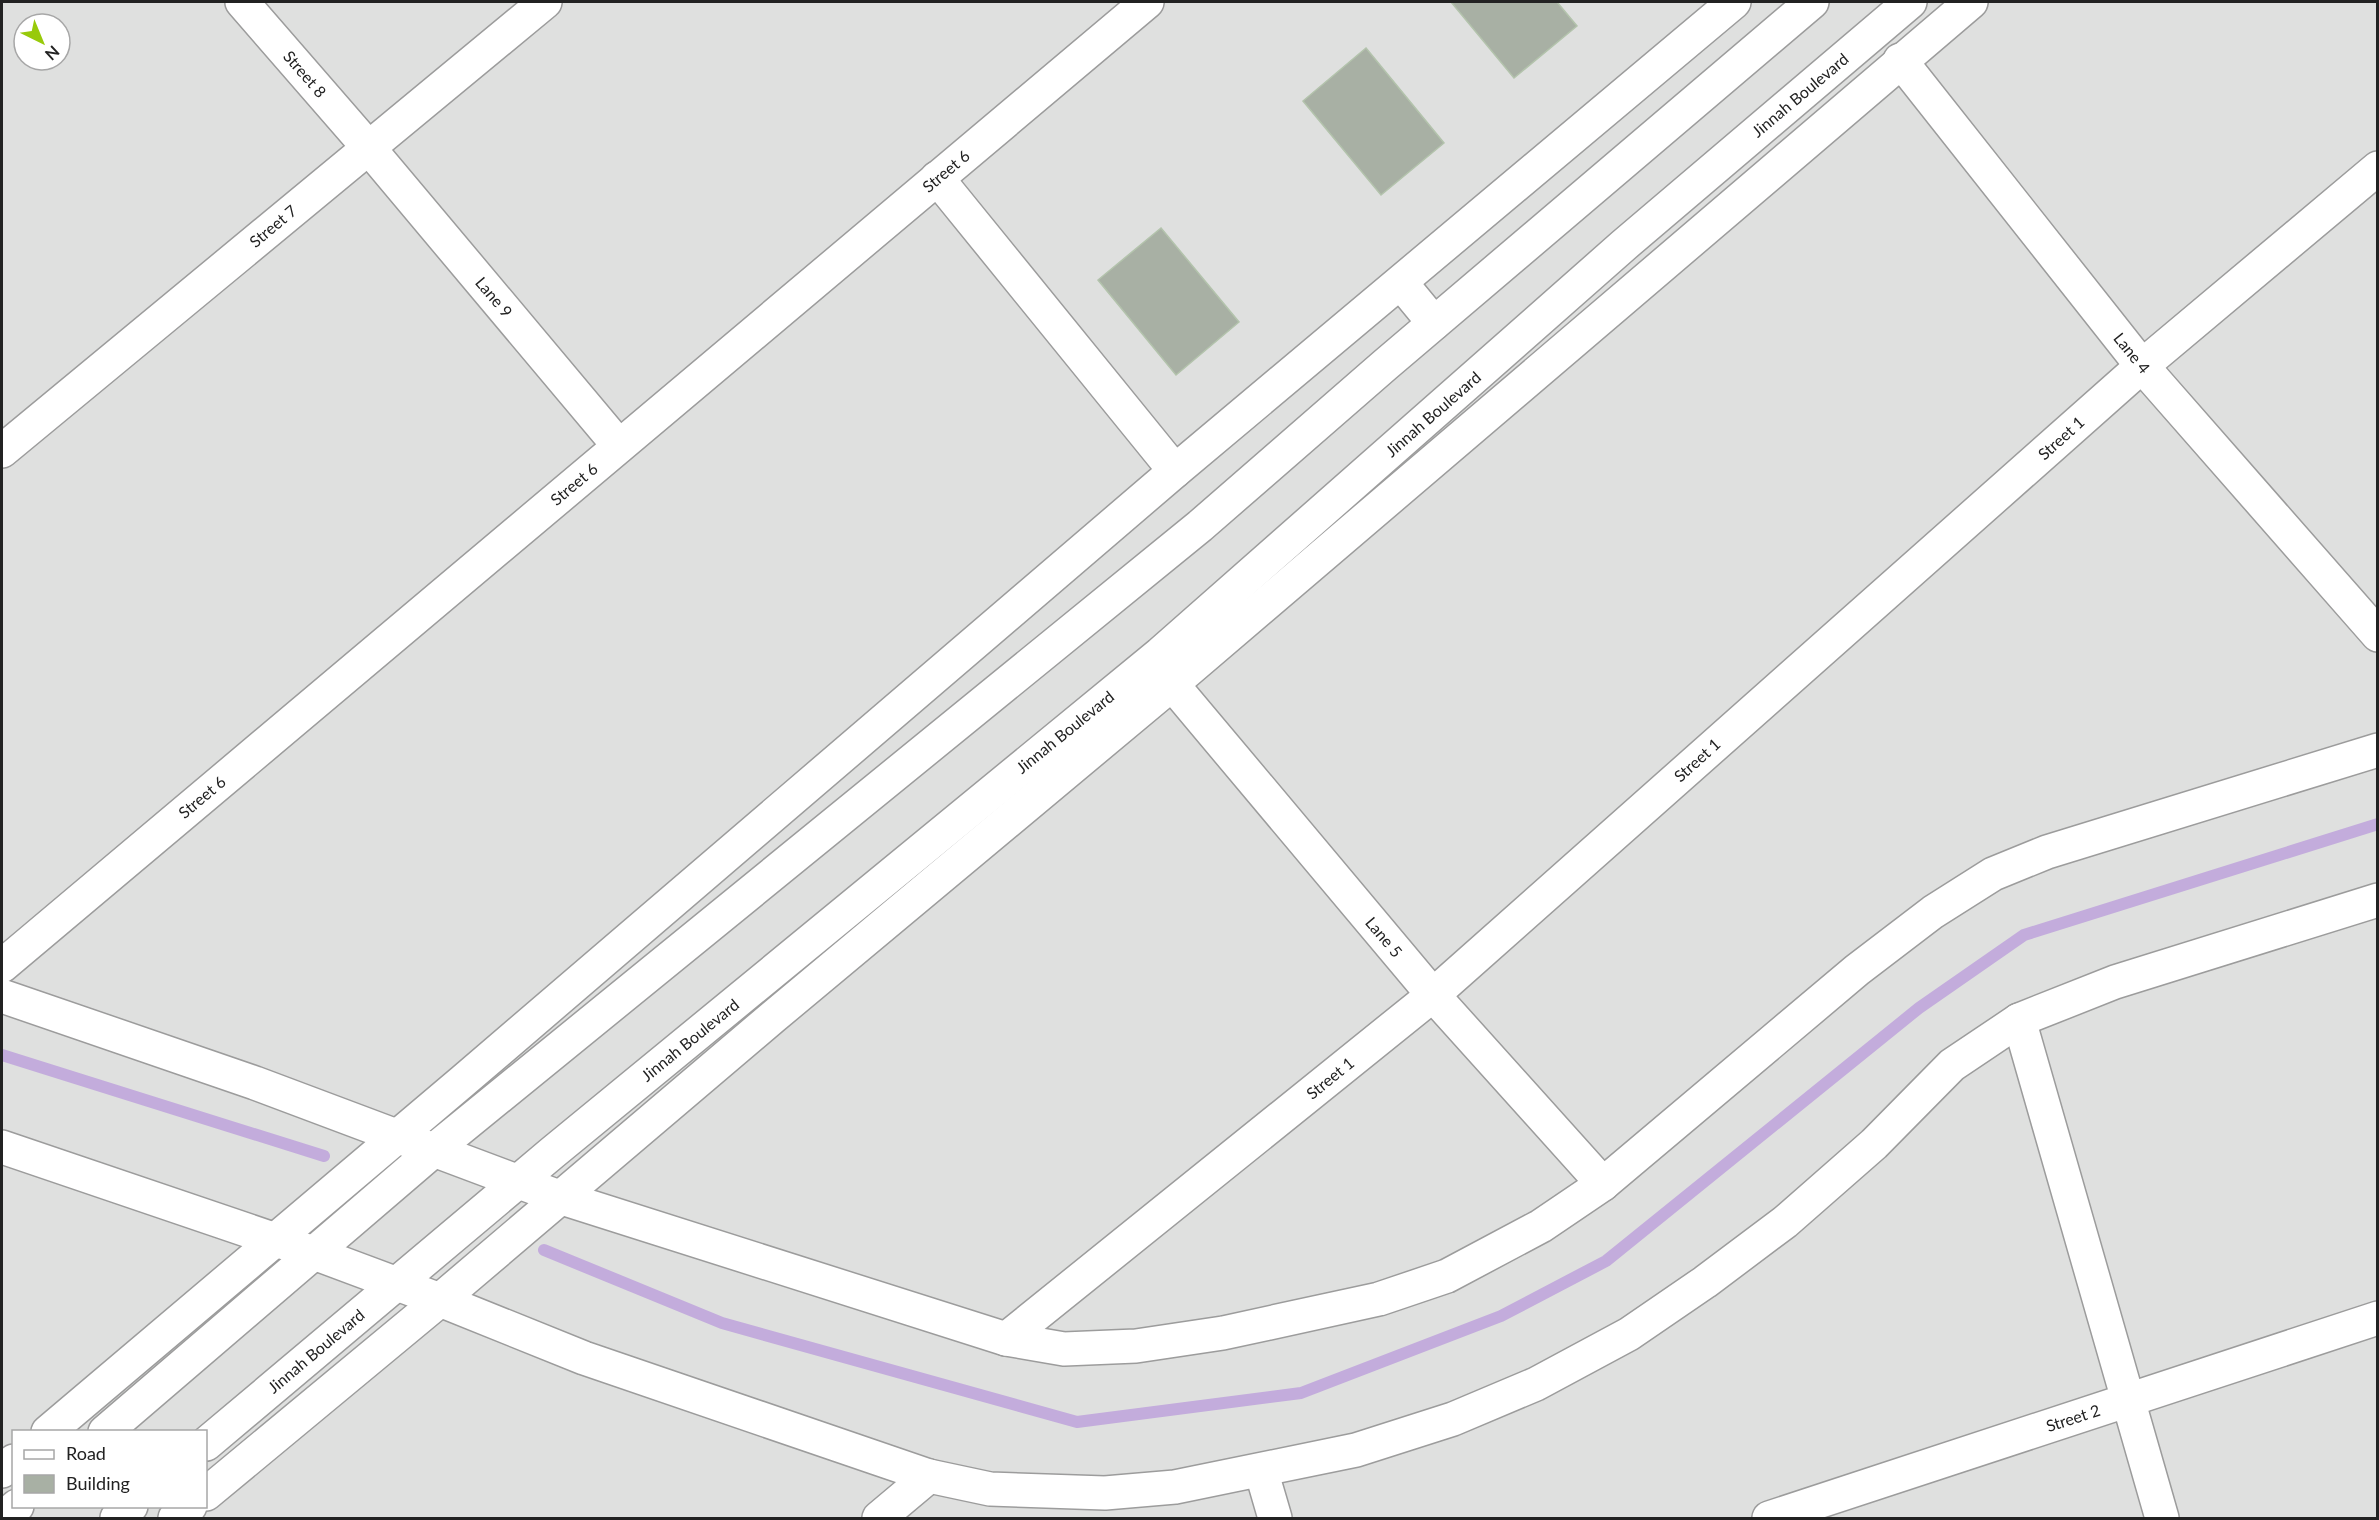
<svg xmlns="http://www.w3.org/2000/svg" width="2379" height="1520" viewBox="0 0 2379 1520" font-family="Lato,sans-serif">
<style>
.residential{fill:#dfe0df;fill-rule:evenodd}
.lines{fill:none;stroke-linecap:round;stroke-linejoin:round}
.stream{stroke:#c3acdc;stroke-width:12}
.building{fill:#a8b0a4;stroke:#b3c3ac;stroke-width:1.5}
.minor-casing{stroke:#9c9c9c;stroke-width:36}
.tertiary-casing{stroke:#9c9c9c;stroke-width:36}
.minor{stroke:#fff;stroke-width:33}
.tertiary{stroke:#fff;stroke-width:33}
.labels{text-anchor:middle;stroke-width:5;stroke-linejoin:round;paint-order:stroke}
.street-label{font-size:16px;fill:#222;stroke:#fff}
</style>
<rect width="100%" height="100%" fill="#eaf1e9"/>
<path class="residential" d="M2 2H2377V1518H2ZM24 24H60V60H24ZM14 1432H206V1506H14Z"/>
<g class="lines">
<g class="stream">
<polyline points="2,1055 324,1156"/>
<polyline points="544,1250 722,1323 1077,1422 1301,1393 1501,1316 1606,1261 1919,1008 2024,935 2378,824"/>
</g>
</g>
<g class="building">
<polygon points="1451,2 1557,2 1577,26 1514,78"/>
<polygon points="1366,48 1444,143 1381,195 1303,101"/>
<polygon points="1161,228 1239,322 1176,375 1098,280"/>
</g>
<g class="lines">
<g class="minor-casing">
<g id="minor">
<polyline points="242,2 368,147 619,446"/>
<polyline points="1900,60 2142,366 2378,635"/>
<polyline points="937,178 1175,471"/>
<polyline points="1401,283 1434,323"/>
<polyline points="2,451 545,2"/>
<polyline points="1172,684 1433,995 1603,1184"/>
<polyline points="2,966 1147,2"/>
<polyline points="2,996 255,1083 559,1197 1006,1339 1064,1349 1136,1346 1223,1333 1379,1299 1447,1276 1541,1226 1603,1184 1857,970 1933,912 1993,874 2047,852 2378,750"/>
<polyline points="2019,1020 2162,1518"/>
<polyline points="2,1147 314,1253 440,1300 584,1358 929,1476 990,1489 1105,1493 1175,1487 1356,1450 1453,1419 1536,1384 1629,1334 1705,1282 1785,1222 1874,1144 1952,1065 2019,1020 2115,982 2378,900"/>
<polyline points="1006,1339 1433,995 2142,366 2378,168"/>
<polyline points="48,1432 463,1081 1175,471 1734,2"/>
<polyline points="1261,1470 1275,1518"/>
<polyline points="2,1471 14,1461"/>
<polyline points="206,1494 440,1300 773,1017 1172,684 1971,2"/>
<polyline points="175,1518 190,1506"/>
<polyline points="879,1518 929,1476"/>
<polyline points="1769,1518 2378,1318"/>
</g>
</g>
<g class="tertiary-casing">
<g id="tertiary">
<polyline points="105,1432 434,1150 1200,526 1385,365 1812,2"/>
<polyline points="206,1444 552,1153 1160,654 1624,245 1910,2"/>
<polyline points="3,1518 17,1506"/>
<polyline points="117,1518 131,1506"/>
</g>
</g>
<use href="#minor" class="minor"/>
<use href="#tertiary" class="tertiary"/>
</g>
<g class="labels">
<g class="street-label">
<text transform="translate(305 74) rotate(49)" y="6">Street 8</text>
<text transform="translate(1800 95) rotate(-40)" y="6">Jinnah Boulevard</text>
<text transform="translate(946 171) rotate(-40)" y="6">Street 6</text>
<text transform="translate(273 226) rotate(-40)" y="6">Street 7</text>
<text transform="translate(494 297) rotate(50)" y="6">Lane 9</text>
<text transform="translate(2132 353) rotate(51)" y="6">Lane 4</text>
<text transform="translate(1433 414) rotate(-41)" y="6">Jinnah Boulevard</text>
<text transform="translate(2061 438) rotate(-42)" y="6">Street 1</text>
<text transform="translate(574 484) rotate(-40)" y="6">Street 6</text>
<text transform="translate(1065 732) rotate(-39)" y="6">Jinnah Boulevard</text>
<text transform="translate(1697 760) rotate(-42)" y="6">Street 1</text>
<text transform="translate(202 797) rotate(-40)" y="6">Street 6</text>
<text transform="translate(1384 937) rotate(50)" y="6">Lane 5</text>
<text transform="translate(690 1040) rotate(-39)" y="6">Jinnah Boulevard</text>
<text transform="translate(1330 1078) rotate(-39)" y="6">Street 1</text>
<text transform="translate(316 1351) rotate(-40)" y="6">Jinnah Boulevard</text>
<text transform="translate(2073 1418) rotate(-18)" y="6">Street 2</text>
</g>
</g>
<rect width="2379" height="1520" fill="none" stroke="#222222" stroke-width="6"/>
<rect x="12" y="1430" width="195" height="78" fill="#ffffff" stroke="#a7a7a7" stroke-width="1.5"/>
<rect x="24" y="1450" width="30" height="9" fill="#ffffff" stroke="#a7a7a7" stroke-width="1.5"/>
<text x="66" y="1460" font-size="18" fill="#222222">Road</text>
<rect x="24" y="1475" width="30" height="18" fill="#a8b0a4" stroke="#a7a7a7" stroke-width="1.5"/>
<text x="66" y="1490" font-size="18" fill="#222222">Building</text>
<g transform="translate(42 42) rotate(137)"><circle r="28" fill="#ffffff" stroke="#a7a7a7" stroke-width="1.5"/>
<path d="M0-4.5L10 22L0 15L-10 22Z" fill="#98ca0a"/>
<text y="-9" font-size="16" font-weight="bold" text-anchor="middle" fill="#222222">N</text>
</g>
</svg>
